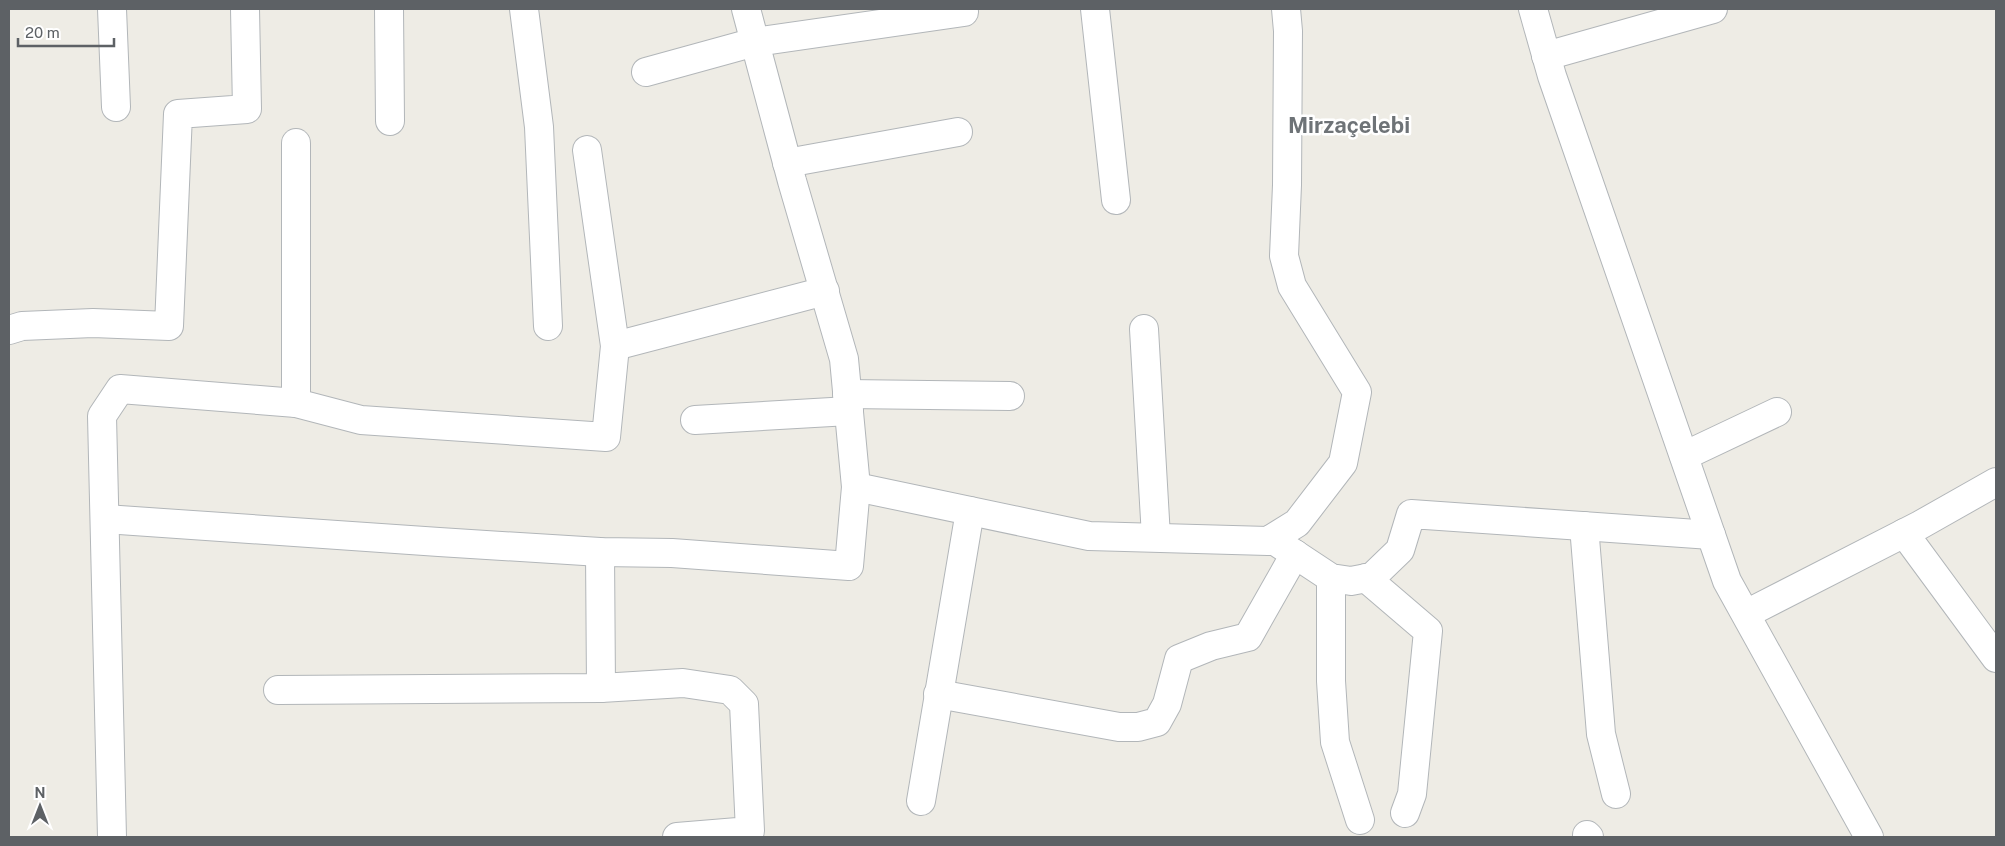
<svg xmlns="http://www.w3.org/2000/svg" width="2005" height="846" viewBox="0 0 2005 846" font-family="'Public Sans',sans-serif">
<style>
.lines{fill:none;stroke-linecap:round;stroke-linejoin:round}
.minor-casing{stroke:#b2b6b9;stroke-width:30}
.minor{stroke:#fff;stroke-width:28}
.labels{text-anchor:middle;stroke-width:5;stroke-linejoin:round;paint-order:stroke}
.district-label{font-size:22px;font-weight:bold;fill:#6e7377;stroke:#fff}
</style>
<rect width="100%" height="100%" fill="#eeece5"/>
<g class="lines">
<g class="minor-casing">
<g id="minor">
<polyline points="112,9 116,107"/>
<polyline points="389,9 390,121"/>
<polyline points="524,9 539,127 548,326"/>
<polyline points="1095,9 1116,200"/>
<polyline points="1533,9 1552,76 1727,581 1869,837"/>
<polyline points="1546,56 1713,9"/>
<polyline points="646,72 755,42 964,12"/>
<polyline points="296,143 296,403"/>
<polyline points="787,163 958,132"/>
<polyline points="1144,329 1156,537"/>
<polyline points="9,330 22,326 93,323 169,326 178,114 247,109 245,9"/>
<polyline points="615,346 825,291"/>
<polyline points="847,394 1010,396"/>
<polyline points="695,420 849,411"/>
<polyline points="1684,456 1777,412"/>
<polyline points="856,487 1089,536 1268,541 1297,523 1343,463 1357,392 1292,286 1284,256 1287,185 1288,31 1286,9"/>
<polyline points="105,519 439,542 600,552 672,553 849,566 856,487 844,359 792,181 746,9"/>
<polyline points="1584,526 1601,734 1616,794"/>
<polyline points="1904,533 1996,658"/>
<polyline points="1272,539 1331,578 1351,581 1372,577 1400,550 1411,514 1711,535"/>
<polyline points="600,552 601,688"/>
<polyline points="1331,578 1331,681 1335,742 1360,820"/>
<polyline points="1366,578 1428,631 1412,794 1405,813"/>
<polyline points="1746,614 1920,525 1996,482"/>
<polyline points="278,690 601,688 683,683 730,690 744,704 750,831 677,837"/>
<polyline points="938,694 1119,727 1138,727 1157,722 1167,704 1179,659 1211,646 1248,637 1295,554"/>
<polyline points="921,801 970,511"/>
<polyline points="1587,835 1589,837"/>
<polyline points="112,837 102,416 120,389 296,403 361,420 606,437 615,346 587,150"/>
</g>
</g>
<use href="#minor" class="minor"/>
</g>
<g class="labels">
<g class="district-label">
<text x="1349" y="133">Mirzaçelebi</text>
</g>
</g>
<rect width="2005" height="846" fill="none" stroke="#5d6165" stroke-width="20"/>
<g transform="translate(40 806)" stroke="#ffffff" stroke-width="4" paint-order="stroke">
<path d="M0-4L9 19L0 12L-9 19Z" fill="#5d6165"/>
<text y="-8" font-size="14" font-weight="bold" text-anchor="middle" fill="#5d6165">N</text>
</g>
<path d="M18 38v8h96v-8" fill="none" stroke="#5d6165" stroke-width="2.5"/>
<text x="25" y="38" font-size="15" fill="#5d6165" stroke="#ffffff" stroke-width="4" paint-order="stroke">20 m</text>
</svg>
